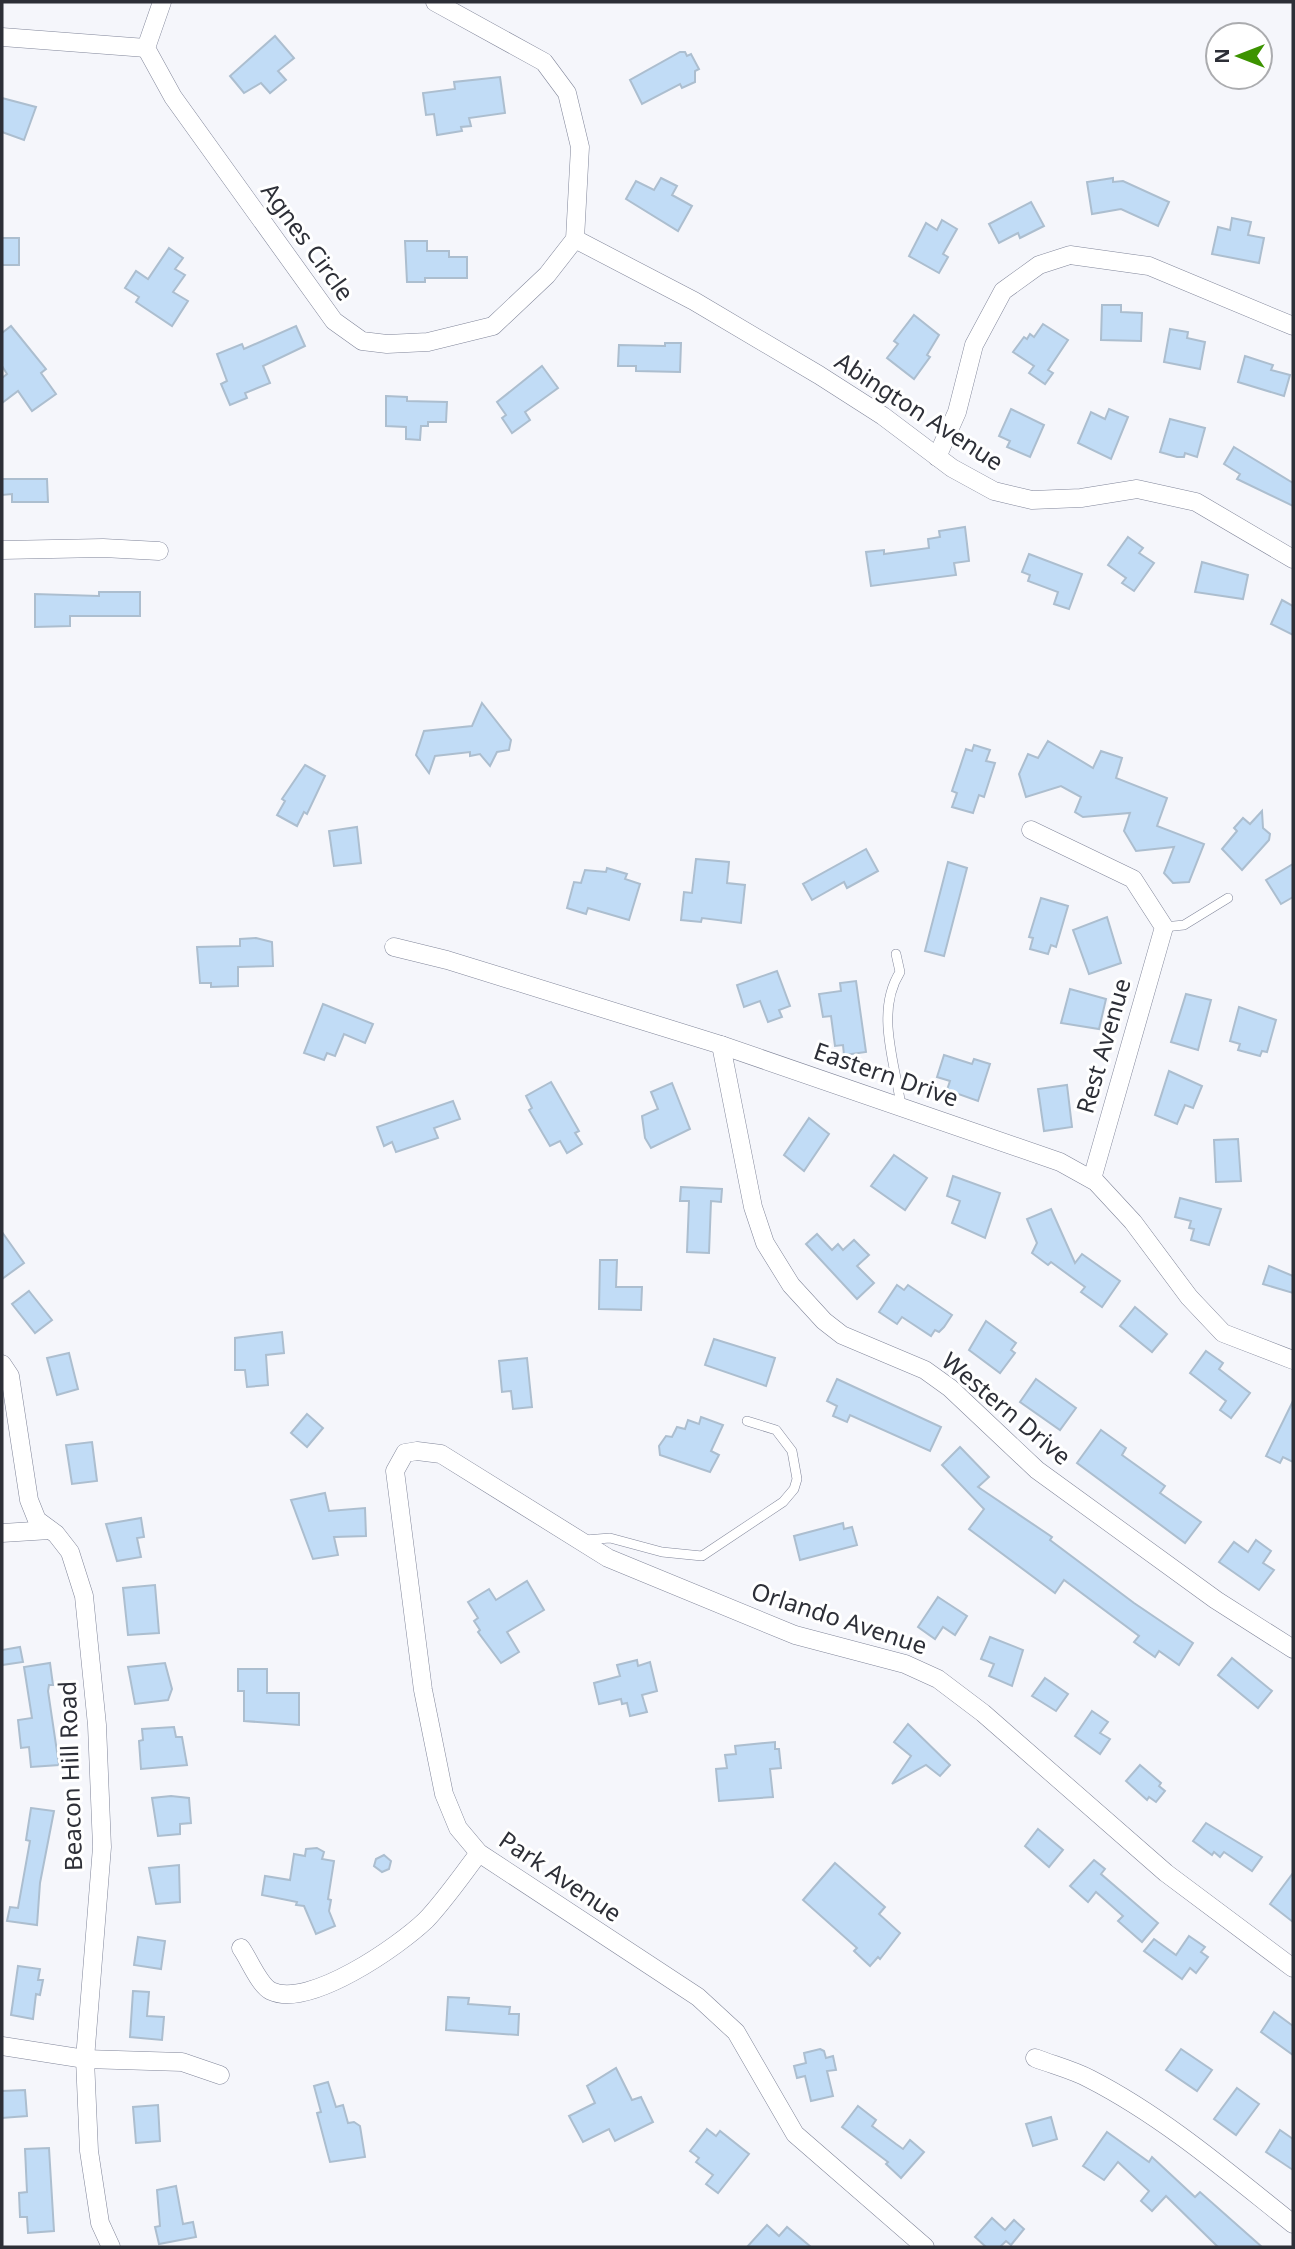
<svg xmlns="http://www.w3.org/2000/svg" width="1295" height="2249" viewBox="0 0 1295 2249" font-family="'Noto Sans',sans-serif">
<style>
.building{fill:#c1dcf6;stroke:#acbecf;stroke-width:2}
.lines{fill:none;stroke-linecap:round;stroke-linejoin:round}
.lane-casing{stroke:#81869a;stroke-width:10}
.street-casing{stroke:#81869a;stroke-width:19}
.lane{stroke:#fff;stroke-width:9}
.street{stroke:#fff;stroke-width:18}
.labels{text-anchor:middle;stroke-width:6;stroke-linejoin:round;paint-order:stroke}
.street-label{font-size:24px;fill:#2d2f37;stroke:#fff}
</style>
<rect width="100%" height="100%" fill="#f5f6fb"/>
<g class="building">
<polygon points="275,36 294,58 278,71 286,80 270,93 261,83 244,93 230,76"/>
<polygon points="680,52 685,52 687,56 691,54 699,69 695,71 695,82 682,88 680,84 642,104 630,80"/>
<polygon points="500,77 505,113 469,118 471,126 461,127 462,131 437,135 434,114 426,115 423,93 455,89 454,82"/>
<polygon points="2,98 36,107 24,140 2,132"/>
<polygon points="661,178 677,186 672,195 692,206 678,231 626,199 636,181 654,190"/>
<polygon points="1113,178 1113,182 1123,181 1169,202 1158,226 1121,209 1092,214 1087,182"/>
<polygon points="1031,202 1044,226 1020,238 1018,233 999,243 989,224"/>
<polygon points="1232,218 1251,222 1248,235 1264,238 1259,263 1212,254 1218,227 1230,230"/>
<polygon points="942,220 957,229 943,254 948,257 939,273 909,256 926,223 937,230"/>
<rect x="2" y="238" width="17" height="27"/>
<polygon points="405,241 427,241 427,251 449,251 449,257 467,257 467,278 425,278 425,282 407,282"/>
<polygon points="169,248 183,258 175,269 185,275 173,292 188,301 172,326 136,302 139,297 125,288 136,271 148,279"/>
<polygon points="1102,305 1121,305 1121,312 1142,313 1141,341 1101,340"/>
<polygon points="914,315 939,335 927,355 930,357 914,379 887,358 898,344 894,341"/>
<polygon points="1043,324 1068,340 1048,370 1053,373 1045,384 1029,373 1034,366 1013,352 1024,337 1027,339 1030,334 1034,337"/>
<polygon points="11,326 46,369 41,373 56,394 32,411 18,391 2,403 2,378 7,374 2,366 2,333"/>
<polygon points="296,326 305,346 263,366 270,383 245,393 247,398 230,405 221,384 227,381 217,354 242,344 244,349"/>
<polygon points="1170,329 1188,332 1187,338 1205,342 1200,369 1164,362"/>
<polygon points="665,343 681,343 680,372 636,371 636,366 618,366 619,345 665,346"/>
<polygon points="1245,356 1273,365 1271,370 1290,375 1284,396 1238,382"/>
<polygon points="542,366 558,388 525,412 530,420 512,433 502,418 506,415 497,402"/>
<polygon points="386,396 407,397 407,401 447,402 446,422 428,422 428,426 421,426 420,440 406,439 406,427 386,426"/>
<polygon points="1011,409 1044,425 1030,457 1007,447 1010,441 999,436"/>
<polygon points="1109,409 1128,417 1111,459 1078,443 1091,412 1105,419"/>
<polygon points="1170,419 1205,428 1197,457 1185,453 1184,457 1177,457 1160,452"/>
<polygon points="1234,447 1293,483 1293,506 1237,479 1240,474 1224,464"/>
<polygon points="2,479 47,479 48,502 12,502 12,494 2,495"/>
<polygon points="965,527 969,561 954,563 956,575 871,586 866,552 884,550 884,554 929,548 928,539 940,537 939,531"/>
<polygon points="1128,537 1143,548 1139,553 1154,563 1134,591 1122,583 1126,578 1108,565"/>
<polygon points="1029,554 1082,574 1069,609 1054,604 1058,592 1028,581 1030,575 1022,572"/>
<polygon points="1202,562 1248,575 1243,599 1195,592"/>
<polygon points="99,592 140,592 140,616 70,616 70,626 35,627 35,594 99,596"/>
<polygon points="1282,600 1293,606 1293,635 1271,624"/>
<polygon points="482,703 511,740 509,750 497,752 490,766 480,754 470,756 470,752 435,756 429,773 416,755 424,731 472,726"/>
<polygon points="1048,741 1093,768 1101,751 1122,758 1116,778 1167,798 1157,826 1204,844 1189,882 1173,883 1164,873 1174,847 1136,851 1124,831 1130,813 1083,817 1075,812 1081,797 1061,786 1026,797 1019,774 1028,754 1038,758"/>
<polygon points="974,745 990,750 986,761 995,763 984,797 979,795 973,813 952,807 957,793 952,791 966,749 972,751"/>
<polygon points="305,765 325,776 307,814 304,812 297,826 277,815 285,801 282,799"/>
<polygon points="1262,811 1263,828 1270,834 1269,840 1242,870 1222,849 1237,831 1234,828 1243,818 1250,824"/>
<polygon points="357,827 361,863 334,866 329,831"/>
<polygon points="866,849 878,871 847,888 844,882 812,900 803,884"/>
<polygon points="696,859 729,862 727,883 745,885 741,923 702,918 701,922 681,920 684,892 692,893"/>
<polygon points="948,862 967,868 944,956 925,951"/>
<polygon points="1293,864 1293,897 1281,904 1266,880"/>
<polygon points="607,868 627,874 625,879 640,884 629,920 588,908 586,914 567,908 574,882 581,883 585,870 606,872"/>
<polygon points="1041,898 1068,906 1056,947 1051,945 1048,954 1030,949 1033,938 1029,937"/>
<polygon points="1107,917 1121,963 1089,974 1073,930"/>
<polygon points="256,938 272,942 273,966 238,967 238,986 211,987 211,983 200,983 197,947 240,946 240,939"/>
<polygon points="777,971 790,1006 779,1010 782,1017 768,1022 760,1001 744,1007 737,985"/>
<polygon points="856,981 866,1052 844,1055 843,1045 835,1046 831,1016 823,1017 819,994 841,991 840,983"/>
<polygon points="1070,989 1106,999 1099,1029 1061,1023"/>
<polygon points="1186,994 1211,1000 1198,1050 1171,1042"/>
<polygon points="323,1004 373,1024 365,1043 344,1034 335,1056 327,1053 324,1060 304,1053"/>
<polygon points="1239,1007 1276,1020 1267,1052 1262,1051 1260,1056 1238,1050 1240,1044 1230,1041"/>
<polygon points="944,1055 972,1064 974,1059 990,1064 978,1101 947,1090 950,1081 937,1077"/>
<polygon points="1169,1071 1202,1086 1193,1108 1185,1105 1177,1124 1155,1115"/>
<polygon points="551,1082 579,1131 575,1133 582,1144 567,1153 560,1141 550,1146 529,1110 532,1108 526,1096"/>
<polygon points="672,1083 690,1129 651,1148 645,1138 642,1116 658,1109 651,1092"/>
<polygon points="1067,1085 1072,1127 1044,1131 1038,1089"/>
<polygon points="453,1101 460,1119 434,1128 438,1138 396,1152 392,1142 384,1146 377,1127"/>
<polygon points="809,1118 829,1134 804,1171 784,1155"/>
<polygon points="1238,1139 1241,1181 1216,1182 1214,1140"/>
<polygon points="894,1155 927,1178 905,1210 871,1186"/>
<polygon points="953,1176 1000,1193 985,1238 952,1223 960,1201 947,1196"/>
<polygon points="681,1187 722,1189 721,1202 711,1201 709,1253 687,1252 689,1201 680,1201"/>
<polygon points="1180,1198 1221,1209 1209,1245 1191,1240 1194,1229 1189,1228 1191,1221 1175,1217"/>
<polygon points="1051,1209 1075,1263 1082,1254 1120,1281 1102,1307 1081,1292 1085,1287 1051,1262 1048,1265 1032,1253 1037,1243 1027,1219"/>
<polygon points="2,1232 24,1263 2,1279"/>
<polygon points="817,1234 832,1250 838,1244 843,1250 854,1240 869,1255 857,1266 874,1283 857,1299 806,1244"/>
<polygon points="600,1260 617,1260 616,1287 642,1287 641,1310 599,1309"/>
<polygon points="1269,1266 1293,1276 1293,1293 1263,1284"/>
<polygon points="897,1285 904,1290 908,1285 952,1315 944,1327 939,1332 935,1330 931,1336 902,1317 897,1324 879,1312"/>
<polygon points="29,1291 52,1320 35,1333 12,1304"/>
<polygon points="1135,1307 1167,1334 1152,1352 1120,1326"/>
<polygon points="986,1321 1016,1343 1011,1350 1015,1353 1000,1373 969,1350"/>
<polygon points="282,1332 284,1353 266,1355 268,1385 247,1387 245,1370 235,1370 235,1338"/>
<polygon points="714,1339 775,1358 766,1386 705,1365"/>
<polygon points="1206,1351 1223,1363 1219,1369 1250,1393 1231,1418 1220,1410 1226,1401 1190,1373"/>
<polygon points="69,1353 78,1389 57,1395 47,1358"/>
<polygon points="527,1358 532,1407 513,1409 511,1391 502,1392 499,1361"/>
<polygon points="837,1379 941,1427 930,1451 850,1415 847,1422 833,1416 837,1406 827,1401"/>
<polygon points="1036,1379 1076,1408 1060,1430 1020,1402"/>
<polygon points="1293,1401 1293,1462 1283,1457 1280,1463 1266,1456"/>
<polygon points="307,1414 323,1428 307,1447 291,1433"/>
<polygon points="701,1417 723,1425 711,1451 719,1455 710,1472 660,1455 659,1446 666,1436 672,1437 677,1427 685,1429 688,1420 699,1424"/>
<polygon points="1101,1430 1126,1448 1122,1455 1165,1486 1160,1493 1201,1522 1185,1543 1077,1463"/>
<polygon points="92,1442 97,1481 72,1484 66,1445"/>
<polygon points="960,1447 989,1477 978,1487 1052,1537 1050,1540 1134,1603 1193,1643 1179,1665 1159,1651 1155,1657 1134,1642 1139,1636 1064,1580 1055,1593 969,1529 984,1509 942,1465"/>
<polygon points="325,1493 329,1511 365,1508 366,1536 334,1537 338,1555 313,1559 291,1500"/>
<polygon points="141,1518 144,1537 137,1538 141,1557 117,1561 106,1524"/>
<polygon points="843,1523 844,1529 852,1527 857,1545 800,1560 794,1536"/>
<polygon points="1256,1540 1271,1551 1263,1563 1274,1570 1259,1590 1219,1562 1234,1542 1248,1552"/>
<polygon points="527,1581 544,1610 507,1632 519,1652 501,1663 478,1632 480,1630 474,1621 478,1618 468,1602 489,1589 496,1600"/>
<polygon points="155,1585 159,1633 128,1635 123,1588"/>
<polygon points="938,1597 967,1616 955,1635 943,1627 935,1639 918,1627"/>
<polygon points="990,1637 1023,1650 1012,1686 989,1676 994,1664 981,1659"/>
<polygon points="20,1647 23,1662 2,1665 2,1650"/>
<polygon points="1232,1658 1272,1691 1258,1708 1218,1675"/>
<polygon points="637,1660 638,1666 650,1662 657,1691 642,1695 647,1712 630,1716 627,1703 622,1704 621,1699 599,1704 594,1683 620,1676 617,1665"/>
<polygon points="50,1663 53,1685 49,1685 48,1691 59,1765 31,1767 29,1747 21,1748 18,1720 32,1718 24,1667"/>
<polygon points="165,1663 172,1689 168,1700 135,1704 128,1667"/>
<polygon points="238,1669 267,1669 267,1693 299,1693 299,1725 244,1721 244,1691 238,1691"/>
<polygon points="1045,1678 1068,1694 1056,1711 1032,1696"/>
<polygon points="1092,1711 1108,1722 1100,1733 1110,1739 1100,1754 1075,1736"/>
<polygon points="908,1724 950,1765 940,1776 926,1765 892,1784 911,1756 894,1742"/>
<polygon points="174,1727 176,1737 182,1737 187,1765 141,1769 139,1741 143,1740 142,1729"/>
<polygon points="775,1742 775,1749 779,1749 781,1768 770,1769 773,1797 719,1801 716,1769 727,1768 725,1755 736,1754 735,1746"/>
<polygon points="1140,1765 1161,1783 1159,1786 1165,1791 1156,1802 1149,1797 1147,1800 1126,1781"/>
<polygon points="171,1796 189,1798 191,1823 180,1824 180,1834 158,1836 152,1798"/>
<polygon points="31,1808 54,1811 40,1883 37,1925 7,1921 10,1907 18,1908 30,1841 26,1840"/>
<polygon points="1206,1823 1262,1857 1252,1871 1224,1852 1220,1857 1214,1852 1212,1855 1193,1841"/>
<polygon points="1038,1829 1063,1850 1049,1867 1025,1846"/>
<polygon points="317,1848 324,1852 322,1859 334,1861 328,1899 331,1900 329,1911 335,1926 316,1934 304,1906 296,1905 297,1902 262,1895 265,1876 290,1880 294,1854 305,1856 306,1849"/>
<polygon points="384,1855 391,1861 389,1869 382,1872 374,1866 376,1859"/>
<polygon points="1094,1860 1105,1869 1101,1874 1158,1923 1142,1942 1118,1921 1123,1916 1096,1892 1088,1902 1070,1886"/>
<polygon points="835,1863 885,1907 879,1914 900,1933 880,1959 878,1957 870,1966 854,1951 857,1948 803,1900"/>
<polygon points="179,1865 180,1902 156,1904 149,1868"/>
<polygon points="1293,1873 1293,1922 1270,1904"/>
<polygon points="1189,1936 1205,1947 1201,1952 1208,1957 1196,1973 1190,1968 1182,1979 1144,1951 1154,1939 1176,1955"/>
<polygon points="138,1937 165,1941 161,1969 134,1965"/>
<polygon points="18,1966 40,1969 38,1980 43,1980 40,1995 36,1994 33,2019 11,2015"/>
<polygon points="133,1991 149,1992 147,2016 164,2017 162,2040 130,2037"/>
<polygon points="448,1997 469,1998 468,2004 510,2007 509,2014 519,2014 518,2035 446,2030"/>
<polygon points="1274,2012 1293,2026 1293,2055 1261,2032"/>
<polygon points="820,2049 824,2051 826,2058 833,2056 836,2070 827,2071 833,2096 811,2101 805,2076 797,2078 794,2066 806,2063 804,2053"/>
<polygon points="1181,2049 1212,2070 1197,2091 1166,2070"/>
<polygon points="616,2068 632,2100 641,2097 653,2122 615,2141 609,2129 583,2142 569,2116 595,2103 587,2086"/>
<polygon points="328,2082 336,2107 343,2105 348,2123 354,2122 360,2126 365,2157 330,2162 317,2113 321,2112 314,2086"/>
<polygon points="1237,2088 1259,2104 1236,2135 1214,2119"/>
<polygon points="25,2090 27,2116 2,2118 2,2091"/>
<polygon points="158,2105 160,2141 136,2143 133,2107"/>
<polygon points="858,2106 876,2120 872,2126 896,2144 903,2149 910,2140 924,2152 901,2178 886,2164 888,2162 842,2127"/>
<polygon points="1051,2117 1057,2139 1033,2146 1026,2124"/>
<polygon points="707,2129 716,2136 720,2131 749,2154 718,2193 706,2184 713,2175 696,2162 699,2158 690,2151"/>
<polygon points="1280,2130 1293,2139 1293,2170 1266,2152"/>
<polygon points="1107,2132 1149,2162 1152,2157 1195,2197 1200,2192 1262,2247 1218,2247 1166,2196 1152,2211 1141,2201 1149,2191 1118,2162 1104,2180 1083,2166"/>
<polygon points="49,2148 54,2231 28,2233 27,2217 20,2217 19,2193 27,2192 25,2149"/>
<polygon points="176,2186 183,2224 193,2222 196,2237 159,2244 155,2227 160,2226 157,2190"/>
<polygon points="992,2218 1005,2230 1014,2220 1024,2229 1011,2245 1006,2241 1000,2247 986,2247 975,2237"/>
<polygon points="767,2225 779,2236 787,2227 811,2247 747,2247"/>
</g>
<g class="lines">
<g class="lane-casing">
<g id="lane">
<polyline points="1164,927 1184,925 1228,898"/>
<path d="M896 954 900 972C875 1012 895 1062 901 1106"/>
<polyline points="585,1540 610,1538 662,1552 702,1556 783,1502 794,1489 797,1479 792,1451 776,1430 747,1421"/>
</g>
</g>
<g class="street-casing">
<g id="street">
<polyline points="162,2 146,48 173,97 334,321 362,341 387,344 428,342 493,326 547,275 575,239 580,147 567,93 544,62 435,2"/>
<polyline points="2,37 146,48"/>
<polyline points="575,239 694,301 819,375 883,416 952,468 994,491 1032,500 1081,498 1137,489 1196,502 1293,559"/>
<polyline points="937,457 957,412 974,345 1003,291 1039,265 1070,255 1149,266 1293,326"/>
<polyline points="2,550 103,548 159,551"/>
<polyline points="1031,830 1133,879 1164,927 1092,1179"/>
<polyline points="394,947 447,960 721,1045 1060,1162 1096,1182 1133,1222 1189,1297 1223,1333 1293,1360"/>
<polyline points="721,1045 753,1207 765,1243 791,1285 824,1321 842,1335 925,1370 950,1388 1037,1470 1216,1600 1293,1649"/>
<polyline points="2,1364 10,1376 29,1500 37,1520 56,1534 70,1552 84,1596 97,1725 102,1847 85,2059 89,2151 100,2223 111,2247"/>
<polyline points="2,1533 50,1530"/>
<path d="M241 1948C249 1959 259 1985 271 1991 309 2009 399 1946 426 1920 445 1900 462 1875 479 1853"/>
<polyline points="2,2046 85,2059 182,2062 220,2075"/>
<path d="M1035 2058C1053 2065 1073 2070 1090 2079 1164 2117 1229 2173 1293 2224"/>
<polyline points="925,2247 795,2134 736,2032 698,1997 479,1853 458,1828 444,1794 423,1690 395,1471 405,1453 417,1451 441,1454 608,1558 795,1635 905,1664 938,1679 983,1713 1166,1873 1293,1968"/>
</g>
</g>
<use href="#lane" class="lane"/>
<use href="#street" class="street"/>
</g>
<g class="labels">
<g class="street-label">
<text transform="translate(307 242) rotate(54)" y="8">Agnes Circle</text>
<text transform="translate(919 412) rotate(33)" y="8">Abington Avenue</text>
<text transform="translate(1104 1046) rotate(-74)" y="8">Rest Avenue</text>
<text transform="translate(886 1075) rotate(19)" y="8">Eastern Drive</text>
<text transform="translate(1006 1409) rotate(40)" y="8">Western Drive</text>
<text transform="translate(839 1619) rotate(18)" y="8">Orlando Avenue</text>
<text transform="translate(71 1776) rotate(-92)" y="8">Beacon Hill Road</text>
<text transform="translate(560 1877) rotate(34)" y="8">Park Avenue</text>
</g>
</g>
<rect width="1295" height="2249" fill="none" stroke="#2d2f37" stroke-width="7"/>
<g transform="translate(1239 56) rotate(270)"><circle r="33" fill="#ffffff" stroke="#abacaf" stroke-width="2"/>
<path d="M0-5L12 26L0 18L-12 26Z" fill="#3c9300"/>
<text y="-10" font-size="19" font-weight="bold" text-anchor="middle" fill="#2d2f37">N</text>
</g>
</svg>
